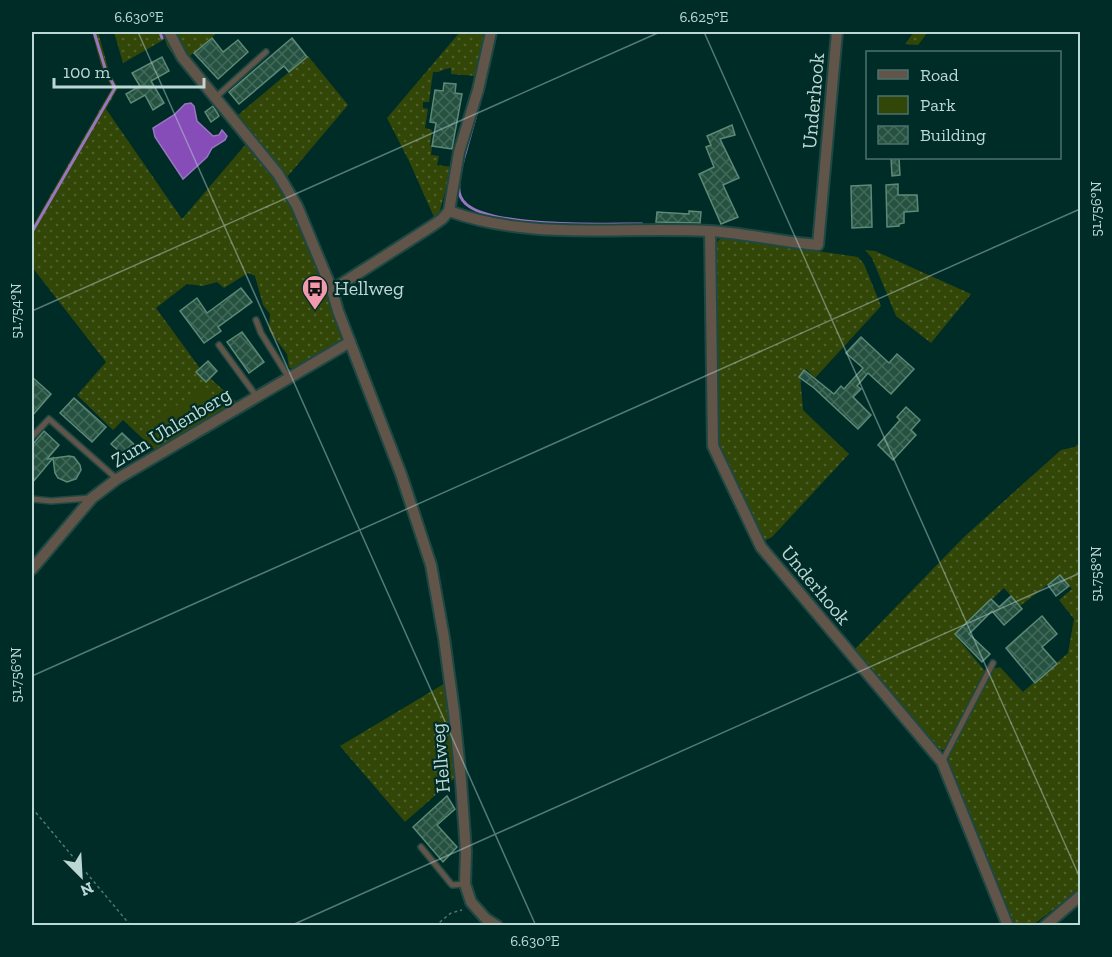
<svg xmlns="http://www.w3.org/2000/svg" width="1112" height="957" viewBox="0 0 1112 957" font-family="'Zilla Slab',serif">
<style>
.green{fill:url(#green-dots)}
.pitch{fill:#324608}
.water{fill:#864cb7;stroke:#9676c0;stroke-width:1.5}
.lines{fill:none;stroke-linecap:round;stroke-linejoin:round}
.stream{stroke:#9676c0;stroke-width:3}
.building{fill:url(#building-cross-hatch);stroke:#5d8a77;stroke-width:1.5}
.service-casing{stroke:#1e4844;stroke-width:8}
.minor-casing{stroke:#1e4844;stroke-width:14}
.path{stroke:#527672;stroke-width:1.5;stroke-dasharray:3 3;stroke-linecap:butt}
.service{stroke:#615448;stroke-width:5}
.minor{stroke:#615448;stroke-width:10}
.ticks{fill:none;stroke:#bdd8d4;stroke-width:1.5;stroke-opacity:0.45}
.labels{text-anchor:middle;stroke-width:4.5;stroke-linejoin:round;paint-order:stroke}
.street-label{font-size:20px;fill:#bdd8d4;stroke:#002c28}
.poi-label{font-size:20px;fill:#bdd8d4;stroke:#002c28;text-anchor:start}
.neatline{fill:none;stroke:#bdd8d4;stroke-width:2}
.ticks-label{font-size:15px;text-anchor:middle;fill:#bdd8d4}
</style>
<defs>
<pattern id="green-dots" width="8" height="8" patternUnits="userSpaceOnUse" patternTransform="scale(1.5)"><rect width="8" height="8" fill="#324608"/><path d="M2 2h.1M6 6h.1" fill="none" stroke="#4e602b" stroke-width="1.8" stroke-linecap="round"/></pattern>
<pattern id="building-cross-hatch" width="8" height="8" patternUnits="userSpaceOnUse" patternTransform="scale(1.5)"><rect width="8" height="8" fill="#255140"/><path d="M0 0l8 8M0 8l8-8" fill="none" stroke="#43695b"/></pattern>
</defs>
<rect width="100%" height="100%" fill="#002c28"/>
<g class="green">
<path d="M92 32H98L109 71 118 88 106 109 182 219 246 144C259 160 272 175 282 192 309 237 324 289 342 338L336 345 295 371 289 367 287 354 269 330 270 314 263 305 255 276 248 273 224 288 217 282 203 286 187 284 156 308 202 371 239 404 157 452 123 420 113 430 77 395 106 362 32 267V227L112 88 102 69Z"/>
<polygon points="114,32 166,32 181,61 180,64 167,46 165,39 123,63"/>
<polygon points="172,32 218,32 189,57 185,55"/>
<path d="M460 32H484L476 76 451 74V68C444 68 441 73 433 72L429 102H423V108L428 109 425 128 432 130 430 145 432 146 431 155 439 156 437 165 452 167 439 214 434 217 409 161 387 118Z"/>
<polygon points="914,32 928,32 918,45 905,44"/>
<polygon points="308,56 348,105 287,177 238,115"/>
<polygon points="722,237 858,257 864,264 881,306 815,378 806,369 800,375 803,410 849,454 772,537 766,540 763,538 717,445 715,244"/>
<polygon points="865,250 875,251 971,294 931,343 896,316 872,258"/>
<polygon points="1080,442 1080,889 1033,925 1012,925 948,763 948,754 993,669 1000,667 1023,692 1068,653 1074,619 1059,600 1072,589 1060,575 1020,606 1004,588 955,635 985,671 944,750 937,749 854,650 964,537 1061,450 1075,447"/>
<polygon points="447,682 458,775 405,822 340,746"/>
</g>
<polygon class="pitch" points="207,387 222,413 171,444 153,420"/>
<polygon class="water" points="191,103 194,106 197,121 213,136 219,135 222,130 227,136 225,140 212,148 207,157 183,179 155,137 153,128 174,115 185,104"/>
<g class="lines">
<g class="stream">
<polyline points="160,32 162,38"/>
<polyline points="461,168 485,82"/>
<path d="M459 183C458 191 460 199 466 204 493 228 604 224 642 224"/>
<polyline points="32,232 115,88 105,68 94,32"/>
</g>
</g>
<g class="building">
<polygon points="212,38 223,52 238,40 248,52 218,79 194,53"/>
<polygon points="292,38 307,57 289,72 284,66 239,104 229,92"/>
<polygon points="162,57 169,71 151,81 164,103 153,110 145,95 131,103 126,94 140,86 132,73"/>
<polygon points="444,83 456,84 455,93 462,94 452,149 432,146 436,123 430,122 435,90 443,91"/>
<polygon points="213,106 219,116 211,122 205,112"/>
<polygon points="732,125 735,135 720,139 739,178 723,185 738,217 721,224 699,174 714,167 706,147 711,145 707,136"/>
<polygon points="891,158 899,158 900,175 892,176"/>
<polygon points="898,184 898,195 917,195 918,211 904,212 904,223 899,224 899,226 887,227 886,185"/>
<polygon points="871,185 872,227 852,228 851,186"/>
<polygon points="689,211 701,212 700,223 656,222 657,212 689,214"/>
<polygon points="241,288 252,302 218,327 221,331 204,343 180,311 197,298 207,313"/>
<polygon points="242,332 264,362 249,373 227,342"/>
<polygon points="861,337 889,363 897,354 914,369 891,394 868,373 857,386 861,389 853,397 871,415 858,429 814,388 799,377 804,370 834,394 841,386 844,389 863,368 846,353"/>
<polygon points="208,361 217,371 206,382 196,372"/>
<polygon points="32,377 51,394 32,416"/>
<polygon points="74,398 106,427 92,442 60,413"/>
<polygon points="906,407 920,420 911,430 916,435 893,460 878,445 900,420 897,417"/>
<polygon points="44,431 59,445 47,459 69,456 74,457 80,465 81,470 76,479 67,482 58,478 55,473 53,458 32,483 32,445"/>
<polygon points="122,433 138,448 128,459 111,444"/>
<polygon points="1060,575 1069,586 1056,596 1048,585"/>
<polygon points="1011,596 1022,609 1004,625 992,611 969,634 990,654 982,662 955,634 991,599 999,607"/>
<polygon points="1042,616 1057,634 1042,647 1057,664 1035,683 1006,648"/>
<polygon points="447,796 455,809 437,825 457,847 443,862 413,827"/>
</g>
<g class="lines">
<g class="service-casing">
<g id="service">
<polyline points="216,97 266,52"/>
<polyline points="256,320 261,333 289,378"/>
<polyline points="219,345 257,397"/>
<polyline points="32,437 49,419 117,479"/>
<polyline points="32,499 51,501 90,498"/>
<polyline points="942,762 993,663"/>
<polyline points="421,847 452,885 465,884"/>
</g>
</g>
<g class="minor-casing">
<g id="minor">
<polyline points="169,32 182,57 278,174 297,206 332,290 338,311 401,474 431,565 444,638 454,712 461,781 466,852 465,884 471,902 486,919 497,926"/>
<path d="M449 211C531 241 622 226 709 231 745 233 781 242 818 245L837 32"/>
<polyline points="710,231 713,446 761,547 942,762 1008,926"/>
<polyline points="332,290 432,226 442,219 449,211 459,152 478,90 491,32"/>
<polyline points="32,569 92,498 117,479 350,342"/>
<polyline points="1045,926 1080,896"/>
</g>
</g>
<g class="path">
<polyline points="32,808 131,926"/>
<polyline points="435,926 451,913 462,910"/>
</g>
<use href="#service" class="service"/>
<use href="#minor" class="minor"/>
</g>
<path class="ticks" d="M138 32 536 926M704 32 1080 878M32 311 660 32M32 676 1080 209M290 926 1080 573"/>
<defs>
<g id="bus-pin" transform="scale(1.35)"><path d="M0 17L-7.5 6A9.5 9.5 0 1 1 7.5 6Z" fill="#f29aac" stroke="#002c28"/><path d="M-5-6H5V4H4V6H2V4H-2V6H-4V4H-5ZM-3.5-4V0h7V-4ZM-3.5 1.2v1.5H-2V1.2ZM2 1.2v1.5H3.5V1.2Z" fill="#111"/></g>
</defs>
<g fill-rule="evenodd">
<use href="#bus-pin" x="315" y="288"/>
</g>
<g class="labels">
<g class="street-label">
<text transform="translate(813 101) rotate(-85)" y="7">Underhook</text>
<text transform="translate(171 427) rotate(-31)" y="7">Zum Uhlenberg</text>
<text transform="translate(816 585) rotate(50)" y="7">Underhook</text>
<text transform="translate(440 758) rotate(-95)" y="7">Hellweg</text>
</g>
<g class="poi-label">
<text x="334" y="295">Hellweg</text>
</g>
</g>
<rect width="1112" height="957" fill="none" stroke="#002c28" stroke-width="66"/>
<rect x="866" y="51" width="195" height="108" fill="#002c28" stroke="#4c716d" stroke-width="1.5"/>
<rect x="878" y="70" width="30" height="9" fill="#615448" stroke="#4c716d" stroke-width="1.5"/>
<text x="920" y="81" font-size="18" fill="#bdd8d4">Road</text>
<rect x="878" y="96" width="30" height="18" fill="#324608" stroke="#4c716d" stroke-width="1.5"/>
<text x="920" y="111" font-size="18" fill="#bdd8d4">Park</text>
<rect x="878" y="126" width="30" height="18" fill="url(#building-cross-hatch)" stroke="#4c716d" stroke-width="1.5"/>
<text x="920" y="141" font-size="18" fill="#bdd8d4">Building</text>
<g transform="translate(81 876) rotate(156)" stroke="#002c28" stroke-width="4.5" paint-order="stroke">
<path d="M0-4.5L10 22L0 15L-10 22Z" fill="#bdd8d4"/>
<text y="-9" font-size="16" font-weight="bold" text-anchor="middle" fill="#bdd8d4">N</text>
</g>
<path d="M54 78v9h150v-9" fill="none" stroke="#bdd8d4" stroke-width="3"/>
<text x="63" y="78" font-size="18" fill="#bdd8d4" stroke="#002c28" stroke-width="4.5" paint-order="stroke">100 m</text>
<rect x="33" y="33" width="1046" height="891" class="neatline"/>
<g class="ticks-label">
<text x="139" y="22">6.630°E</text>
<text x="704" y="22">6.625°E</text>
<text transform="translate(1096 209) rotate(-90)" y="5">51.756°N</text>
<text transform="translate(16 311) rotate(-90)" y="5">51.754°N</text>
<text transform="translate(1096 574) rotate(-90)" y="5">51.758°N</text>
<text transform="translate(16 675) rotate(-90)" y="5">51.756°N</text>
<text x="535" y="946">6.630°E</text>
</g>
</svg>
